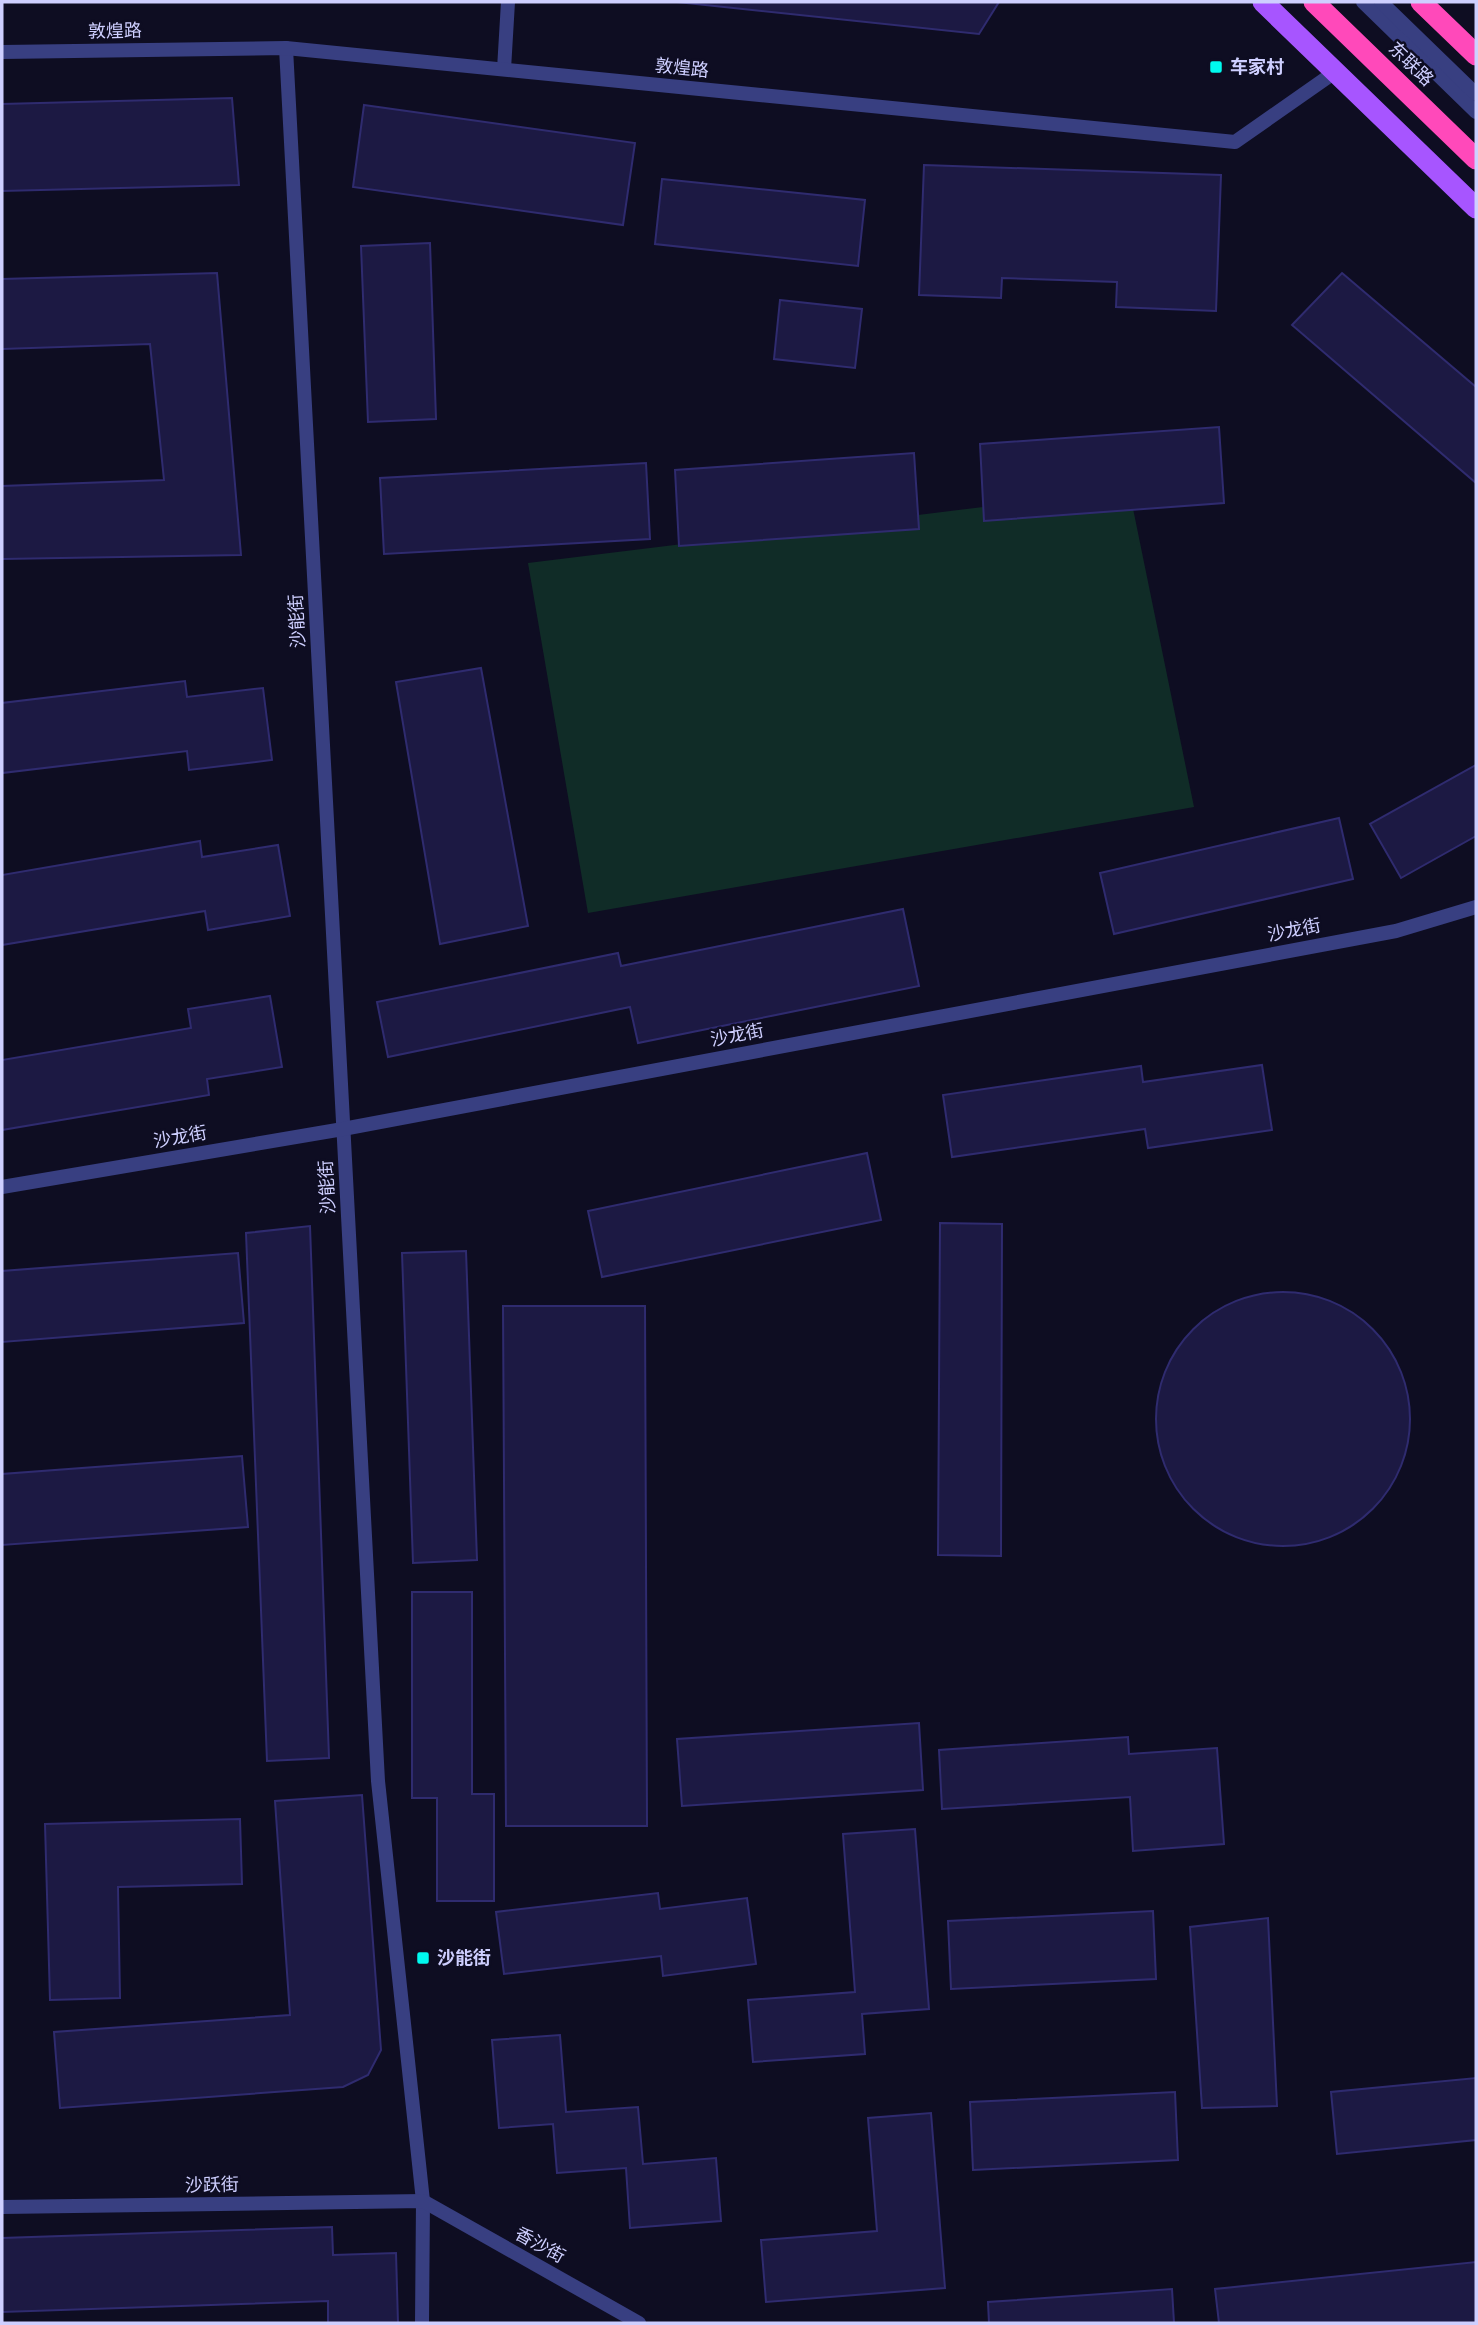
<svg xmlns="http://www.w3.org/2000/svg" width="1478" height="2325" viewBox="0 0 1478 2325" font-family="Rubik,'Noto Sans SC',sans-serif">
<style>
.green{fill:#102c27}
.building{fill:#1c1943;stroke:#2f2b6f;stroke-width:2}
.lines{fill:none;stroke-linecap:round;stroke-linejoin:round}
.lane{stroke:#383f81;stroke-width:14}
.street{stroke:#383f81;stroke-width:14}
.primary{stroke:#a755ff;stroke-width:21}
.highway{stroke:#ff49ba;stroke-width:21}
.poi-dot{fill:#00f9ef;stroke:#0e0d22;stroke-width:2.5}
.labels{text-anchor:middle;stroke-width:5;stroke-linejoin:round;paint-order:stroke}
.street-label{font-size:18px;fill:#cecfff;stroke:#0e0d22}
.poi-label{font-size:18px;font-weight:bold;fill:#cecfff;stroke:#0e0d22;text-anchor:start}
</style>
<rect width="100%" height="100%" fill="#0e0d22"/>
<polygon class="green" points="1129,489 1194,807 588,913 528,563"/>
<g class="building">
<polygon points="677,2 999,2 979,34"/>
<polygon points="232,98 239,185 2,191 2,104"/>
<polygon points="364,105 635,143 623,225 353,187"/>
<polygon points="924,165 1221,175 1216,311 1116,307 1117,282 1002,278 1001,298 919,295"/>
<polygon points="662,179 865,200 858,266 655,244"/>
<polygon points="430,243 436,419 368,422 361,246"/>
<polygon points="217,273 241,555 2,559 2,486 164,480 150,344 2,349 2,279"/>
<polygon points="1342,273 1476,387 1476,483 1292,325"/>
<polygon points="780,300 862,309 855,368 774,359"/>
<polygon points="1219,427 1224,503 984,521 980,444"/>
<polygon points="914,453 919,529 679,546 675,470"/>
<polygon points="646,463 650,539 384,554 380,478"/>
<polygon points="481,668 528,926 440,944 396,682"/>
<polygon points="185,681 187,697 263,688 272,760 189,770 187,751 2,773 2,703"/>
<polygon points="1476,765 1476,836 1401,878 1370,824"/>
<polygon points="1339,818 1353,879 1114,934 1100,873"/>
<polygon points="200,841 202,857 278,845 290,916 208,930 205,911 2,945 2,875"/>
<polygon points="903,909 919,986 638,1043 630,1007 388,1057 377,1002 618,953 621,966"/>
<polygon points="270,996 282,1067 207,1079 209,1095 2,1130 2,1060 191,1028 188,1009"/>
<polygon points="1262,1065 1272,1130 1148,1148 1145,1129 952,1157 943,1095 1141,1066 1143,1082"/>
<polygon points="867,1153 881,1220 602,1277 588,1211"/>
<polygon points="940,1223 1002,1224 1001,1556 938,1555"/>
<polygon points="310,1226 329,1758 267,1761 246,1233"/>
<polygon points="466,1251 477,1560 413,1563 402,1253"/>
<polygon points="238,1253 244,1323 2,1342 2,1271"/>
<circle cx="1283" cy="1419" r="127"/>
<polygon points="503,1306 645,1306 647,1826 506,1826"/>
<polygon points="242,1456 248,1527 2,1545 2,1474"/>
<polygon points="412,1592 472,1592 472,1794 494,1794 494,1901 437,1901 437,1798 412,1798"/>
<polygon points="919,1723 923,1790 682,1806 677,1739"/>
<polygon points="1128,1737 1129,1754 1217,1748 1224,1844 1133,1851 1130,1797 942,1809 939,1750"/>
<polygon points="362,1795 381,2050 368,2075 343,2087 60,2108 54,2032 290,2015 275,1801"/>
<polygon points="240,1819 242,1884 118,1887 120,1998 50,2000 45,1824"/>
<polygon points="915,1829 929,2009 862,2014 865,2054 753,2062 748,2000 855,1992 843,1834"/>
<polygon points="658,1893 660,1909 747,1898 756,1964 663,1976 661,1956 504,1974 496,1912"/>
<polygon points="1153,1911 1156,1979 951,1989 948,1921"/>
<polygon points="1268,1918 1277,2106 1202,2108 1190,1927"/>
<polygon points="560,2035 566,2112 638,2107 643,2164 716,2158 721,2221 630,2228 626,2168 557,2173 553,2124 499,2128 492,2040"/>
<polygon points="1476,2078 1476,2140 1337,2154 1331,2092"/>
<polygon points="1175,2092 1178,2160 973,2170 970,2102"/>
<polygon points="931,2113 945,2288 766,2302 761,2240 877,2231 868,2118"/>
<polygon points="332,2227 333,2255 396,2253 398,2323 328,2323 328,2301 2,2312 2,2238"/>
<polygon points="1476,2262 1476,2323 1219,2323 1215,2289"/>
<polygon points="1172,2289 1174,2323 989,2323 988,2302"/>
</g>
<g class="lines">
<g class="lane">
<polyline points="1363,2 1476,112"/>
<polyline points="1381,2 1476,94"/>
<polyline points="504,69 508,2"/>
</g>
<g class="street">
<polyline points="286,48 378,1781 423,2201 422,2323"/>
<polyline points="2,52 286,48 1235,142 1335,72"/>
<polyline points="2,1187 343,1129 1396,931 1476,907"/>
<polyline points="2,2207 423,2201 639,2323"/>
</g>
<polyline class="primary" points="1263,2 1476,208"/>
<g class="highway">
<polyline points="1314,2 1476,159"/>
<polyline points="1421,2 1476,55"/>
</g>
</g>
<g class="poi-dot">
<rect x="1209" y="60" width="14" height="14" rx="3.5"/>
<rect x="416" y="1951" width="14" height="14" rx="3.5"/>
</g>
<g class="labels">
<g class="street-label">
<text transform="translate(115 31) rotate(-1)" y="6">敦煌路</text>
<text transform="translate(1411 64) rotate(44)" y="6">东联路</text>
<text transform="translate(682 68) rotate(6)" y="6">敦煌路</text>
<text transform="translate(297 621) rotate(-93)" y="6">沙能街</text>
<text transform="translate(1294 930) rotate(-11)" y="6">沙龙街</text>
<text transform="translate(737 1035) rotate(-11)" y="6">沙龙街</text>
<text transform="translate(180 1137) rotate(-10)" y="6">沙龙街</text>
<text transform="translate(327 1187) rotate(-93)" y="6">沙能街</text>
<text transform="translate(212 2185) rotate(-1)" y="6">沙跃街</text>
<text transform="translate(540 2245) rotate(29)" y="6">香沙街</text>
</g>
<g class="poi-label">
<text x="1230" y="73">车家村</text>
<text x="437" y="1964">沙能街</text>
</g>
</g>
<rect width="1478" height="2325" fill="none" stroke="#cecfff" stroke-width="7"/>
</svg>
